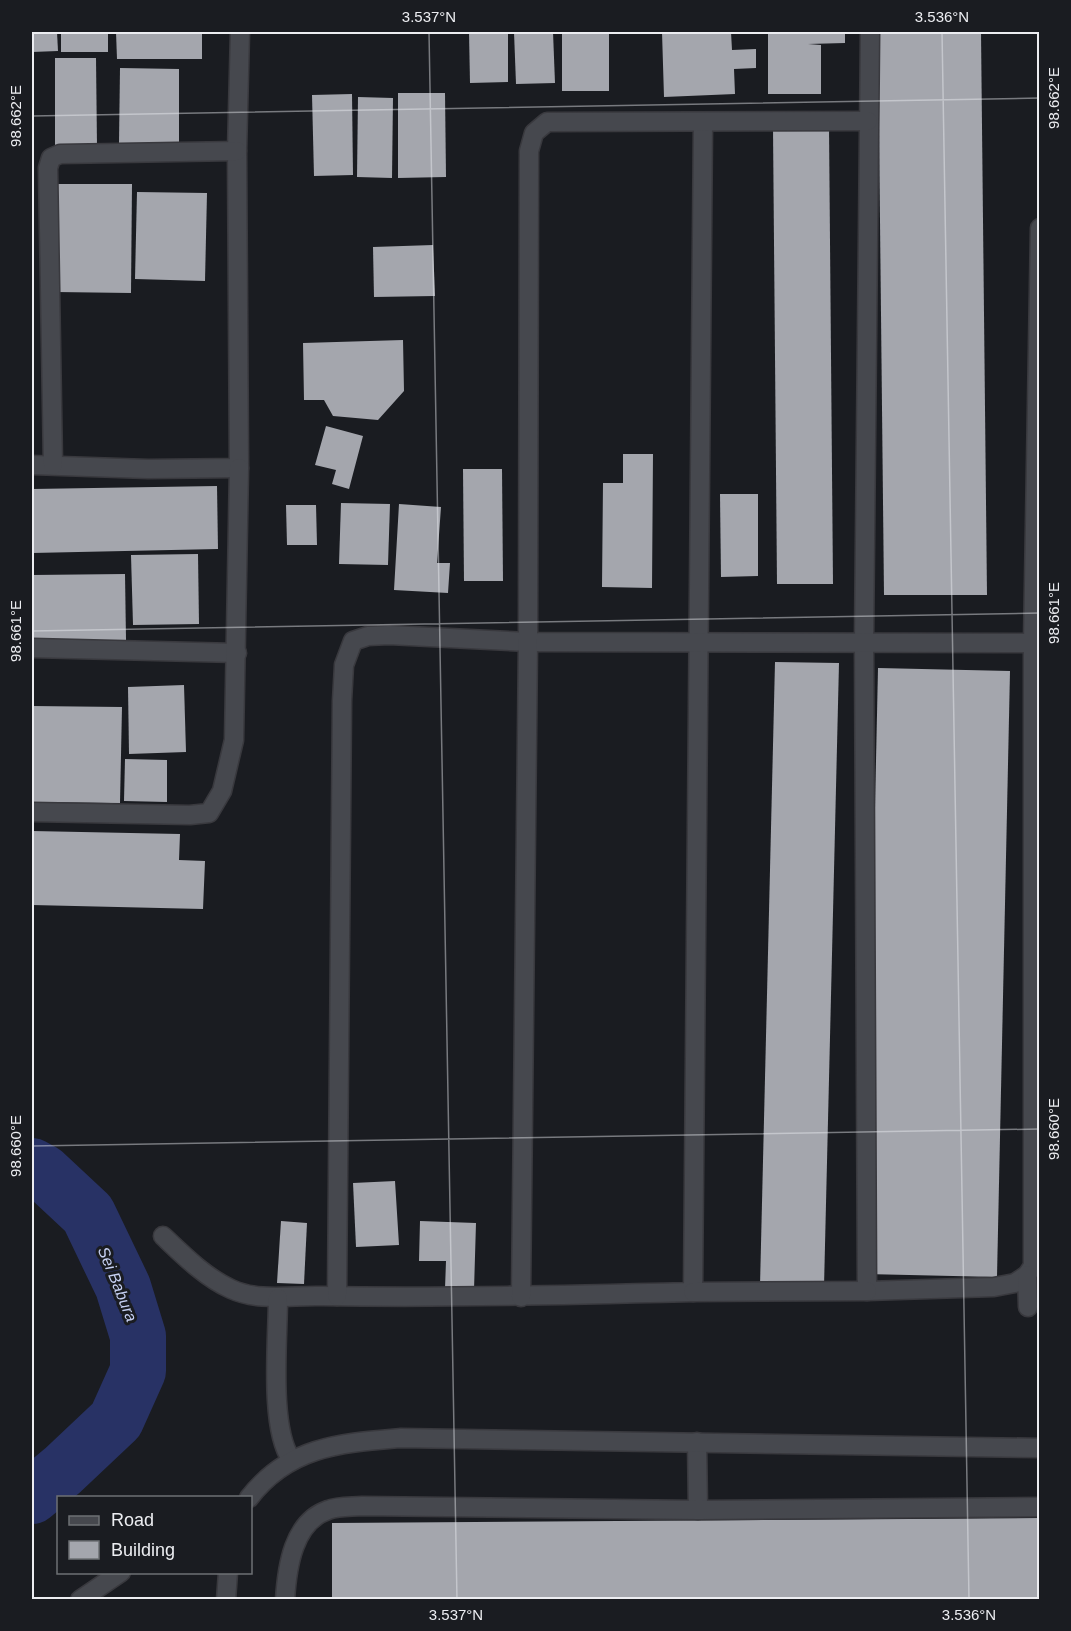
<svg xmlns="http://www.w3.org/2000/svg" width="1071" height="1631" viewBox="0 0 1071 1631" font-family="Helvetica,sans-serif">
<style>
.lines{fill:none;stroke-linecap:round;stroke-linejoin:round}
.river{stroke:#283265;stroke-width:56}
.building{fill:#a4a6ad}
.minor-casing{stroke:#39393e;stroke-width:21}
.minor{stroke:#46484e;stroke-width:18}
.ticks{fill:none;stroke:#ecedf1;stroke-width:1.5;stroke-opacity:0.45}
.labels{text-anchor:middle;stroke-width:6;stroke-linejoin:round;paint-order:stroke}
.water-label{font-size:16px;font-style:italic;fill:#c6d0f2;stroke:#1a1c21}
.neatline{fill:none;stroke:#ecedf1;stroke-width:2}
.ticks-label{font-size:15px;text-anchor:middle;fill:#ecedf1}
</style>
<rect width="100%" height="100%" fill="#1a1c21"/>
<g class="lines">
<polyline class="river" points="32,1166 43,1172 88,1214 123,1287 138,1336 138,1371 116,1420 63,1470 32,1496"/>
</g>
<g class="building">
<polygon points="32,32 57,32 58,51 32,52"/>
<rect x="61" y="32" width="47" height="20"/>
<polygon points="116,32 202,32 202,59 117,59"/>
<polygon points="469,32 508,32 508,82 470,83"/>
<polygon points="514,32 553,32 555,83 516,84"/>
<rect x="562" y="32" width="47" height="59"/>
<polygon points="662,32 731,32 732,50 756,49 756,68 734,69 735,94 664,97"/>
<polygon points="768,32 845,32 845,43 808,44 821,45 821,94 768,94"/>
<polygon points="878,32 981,32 987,595 884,595"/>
<polygon points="55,58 96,58 97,147 55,148"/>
<polygon points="120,68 179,69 179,143 119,143"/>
<polygon points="398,93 445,93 446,177 398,178"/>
<polygon points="352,94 353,175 314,176 312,95"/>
<polygon points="358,97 393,98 392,178 357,177"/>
<polygon points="829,127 833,584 777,584 773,128"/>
<polygon points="56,184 132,184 131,293 56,292"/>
<polygon points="137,192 207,193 205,281 135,279"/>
<polygon points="433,245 435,296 374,297 373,247"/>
<polygon points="403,340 404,391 378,420 333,416 324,400 304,400 303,343"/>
<polygon points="326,426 363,436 349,489 332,484 336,470 315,465"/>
<polygon points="623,454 653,454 652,588 602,587 603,483 623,483"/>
<polygon points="463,469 502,469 503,581 464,581"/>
<polygon points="217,486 218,549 32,553 32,489"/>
<polygon points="720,494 758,494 758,576 721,577"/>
<polygon points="341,503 390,504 388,565 339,564"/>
<polygon points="399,504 441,507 437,563 450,563 448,593 394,590"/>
<polygon points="286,505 316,505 317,545 287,545"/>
<polygon points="198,554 199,624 133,625 131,555"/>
<polygon points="125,574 126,640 32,641 32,575"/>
<polygon points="775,662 839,663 824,1287 760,1286"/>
<polygon points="878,668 1010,671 997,1277 865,1274"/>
<polygon points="184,685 186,752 129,754 128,687"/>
<polygon points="32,706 122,707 120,803 32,802"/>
<polygon points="125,759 167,760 167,802 124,801"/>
<polygon points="32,831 180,834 179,860 205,861 203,909 32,905"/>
<polygon points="395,1181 399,1245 356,1247 353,1183"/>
<polygon points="281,1221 307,1223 304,1284 277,1283"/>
<polygon points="420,1221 476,1223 474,1290 445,1289 446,1261 419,1261"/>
<polygon points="1040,1518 1040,1599 332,1599 332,1523"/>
</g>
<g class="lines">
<g class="minor-casing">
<g id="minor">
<polyline points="870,32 864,641 867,1291 994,1287 1015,1283 1027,1275 1033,1266 1033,643 1040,228"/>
<polyline points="32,465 148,469 239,468 237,151 240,32"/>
<polyline points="53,465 48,168 51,158 60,154 237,151"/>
<polyline points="32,648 237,653"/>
<polyline points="32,812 190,815 209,813 222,791 234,740 239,468"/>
<path d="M163 1236C183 1255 206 1278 231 1289 259 1302 292 1295 321 1296 445 1298 569 1295 693 1292L703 122"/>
<polyline points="1027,1275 1028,1307"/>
<polyline points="693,1292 867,1291"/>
<polyline points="337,1296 342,701 344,665 353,641 368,636 389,635 528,642 1040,643"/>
<polyline points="521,1297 528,642 529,151 534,133 547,122 868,121"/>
<path d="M278 1298C278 1338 269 1427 291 1459"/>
<polyline points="697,1442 698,1510"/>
<path d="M249 1498C289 1446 341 1443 401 1438L1040 1448"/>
<polyline points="80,1600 121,1572"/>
<polyline points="226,1600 228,1572"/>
<path d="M285 1600C287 1567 293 1522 328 1510 338 1506 351 1507 362 1506L698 1510 1040 1507"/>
</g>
</g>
<use href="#minor" class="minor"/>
</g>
<path class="ticks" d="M429 32 457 1600M942 32 969 1600M32 116 1040 98M32 631 1040 613M32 1146 1040 1129"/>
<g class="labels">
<g class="water-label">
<text transform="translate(118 1284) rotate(68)" y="6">Sei Babura</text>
</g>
</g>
<rect width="1071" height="1631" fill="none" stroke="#1a1c21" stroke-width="66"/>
<rect x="57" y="1496" width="195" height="78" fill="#1a1c21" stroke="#6e7074" stroke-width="1.5"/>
<rect x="69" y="1516" width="30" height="9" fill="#46484e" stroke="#6e7074" stroke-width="1.5"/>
<text x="111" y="1526" font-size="18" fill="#ecedf1">Road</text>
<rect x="69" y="1541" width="30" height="18" fill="#a4a6ad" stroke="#6e7074" stroke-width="1.5"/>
<text x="111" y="1556" font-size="18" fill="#ecedf1">Building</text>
<rect x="33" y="33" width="1005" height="1565" class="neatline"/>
<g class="ticks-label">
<text x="429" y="22">3.537°N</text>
<text x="942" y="22">3.536°N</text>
<text transform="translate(1054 98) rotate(-90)" y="5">98.662°E</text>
<text transform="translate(16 116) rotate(-90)" y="5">98.662°E</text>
<text transform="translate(1054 613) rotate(-90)" y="5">98.661°E</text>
<text transform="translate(16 631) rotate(-90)" y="5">98.661°E</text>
<text transform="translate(1054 1129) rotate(-90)" y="5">98.660°E</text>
<text transform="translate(16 1146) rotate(-90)" y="5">98.660°E</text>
<text x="456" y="1620">3.537°N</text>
<text x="969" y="1620">3.536°N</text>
</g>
</svg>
